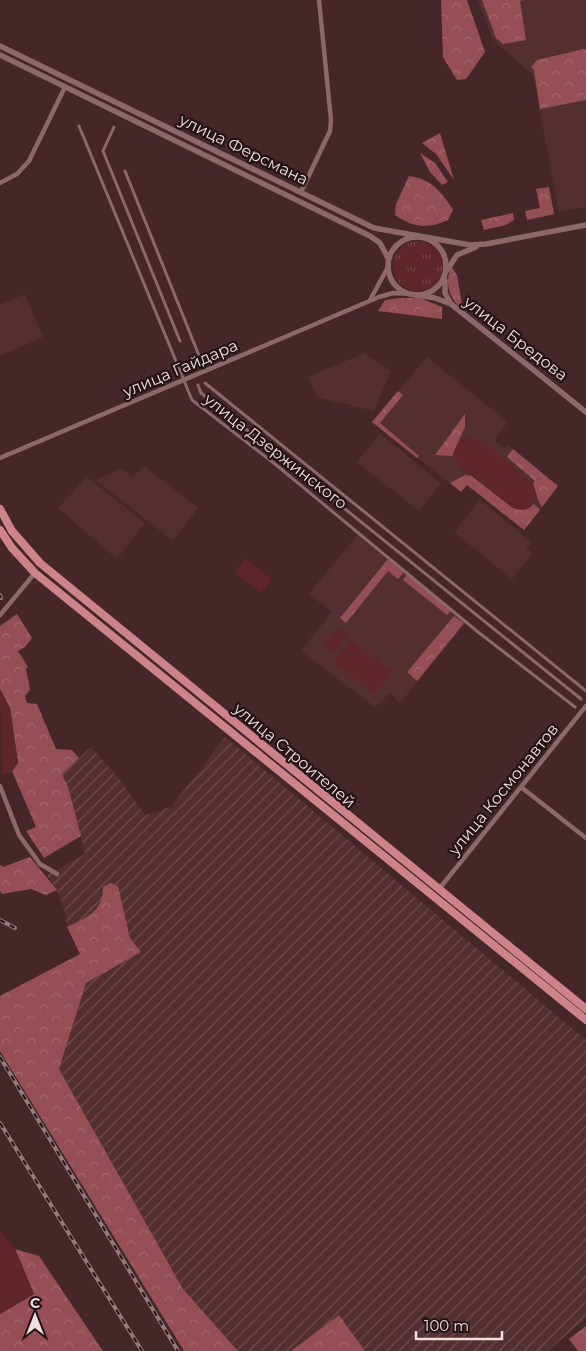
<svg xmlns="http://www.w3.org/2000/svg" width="586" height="1351" viewBox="0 0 586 1351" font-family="Montserrat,sans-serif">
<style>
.built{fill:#542f32}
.industrial{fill:url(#industrial-furrows)}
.grass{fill:url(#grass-tufts)}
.forest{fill:url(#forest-crowns)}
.garden{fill:#5e252d}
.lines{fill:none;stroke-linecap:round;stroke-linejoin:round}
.pedestrian{stroke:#8d686b;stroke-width:3}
.minor{stroke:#8d686b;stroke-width:4.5}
.tertiary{stroke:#8d686b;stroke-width:5.5}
.primary{stroke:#ce838a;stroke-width:8}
.rail-casing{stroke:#967b7d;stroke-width:4}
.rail{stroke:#221415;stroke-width:2;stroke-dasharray:5.5;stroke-linecap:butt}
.labels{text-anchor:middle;stroke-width:4.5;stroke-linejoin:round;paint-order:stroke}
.street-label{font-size:16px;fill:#f2dcdd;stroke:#221415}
</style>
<defs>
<pattern id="industrial-furrows" width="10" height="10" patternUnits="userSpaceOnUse" patternTransform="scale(1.25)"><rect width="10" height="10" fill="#542f32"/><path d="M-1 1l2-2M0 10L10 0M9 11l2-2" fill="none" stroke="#6d4d4f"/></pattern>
<pattern id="grass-tufts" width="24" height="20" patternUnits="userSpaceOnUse" patternTransform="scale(1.25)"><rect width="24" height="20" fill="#5e252d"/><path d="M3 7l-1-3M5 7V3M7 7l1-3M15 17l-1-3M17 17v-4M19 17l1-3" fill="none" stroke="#76444b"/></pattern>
<pattern id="forest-crowns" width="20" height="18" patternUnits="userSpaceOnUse" patternTransform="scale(1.25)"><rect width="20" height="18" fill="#954e56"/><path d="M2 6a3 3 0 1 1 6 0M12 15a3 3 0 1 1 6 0" fill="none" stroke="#a4676e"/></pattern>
</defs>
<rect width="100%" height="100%" fill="#452629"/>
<g class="built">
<polygon points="478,0 586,0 586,207 559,212 533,75 493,40"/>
<polygon points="25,294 43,337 0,356 0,305"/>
<polygon points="365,353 391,371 374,411 317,397 308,377"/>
<polygon points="427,357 508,422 494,440 504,448 508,445 558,486 524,530 467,485 461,492 372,422"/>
<polygon points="380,434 441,483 419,511 357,462"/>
<polygon points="144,466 198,508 173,541 96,480 121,469 133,477"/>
<polygon points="87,477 145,523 117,559 58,508"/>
<polygon points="480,500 532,542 526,549 533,554 512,579 454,532"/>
<polygon points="358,534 465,624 400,703 390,693 375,707 301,651 332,612 309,594"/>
</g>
<polygon class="industrial" points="225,737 586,1040 586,1318 548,1351 365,1351 339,1315 291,1351 238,1351 183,1289 59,1069 86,983 141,952 130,938 124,920 103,900 91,915 67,927 65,912 57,890 47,875 85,854 68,787 62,774 91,747 117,776 145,815 171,807"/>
<circle class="grass" cx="418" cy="266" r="25"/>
<g class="forest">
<polygon points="441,0 467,0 485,52 466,79 457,80 443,57"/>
<polygon points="482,0 523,0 520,1 526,40 503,44 496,38"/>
<polygon points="584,49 586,50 586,100 540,109 534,70 531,67 537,60"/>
<polygon points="440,133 454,180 436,154 422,143"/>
<polygon points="420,153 435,163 448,182 442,185 430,172"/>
<path d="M409 176C431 179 441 191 453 210L448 220C429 229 413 228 395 215L396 204Z"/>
<polygon points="549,187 554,214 527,220 525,211 540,208 536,189"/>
<polygon points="513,213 514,220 506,225 484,230 481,220"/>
<path d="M451 266 457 275 462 305 459 307C448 295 445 282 451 266Z"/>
<polygon points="399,298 420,298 442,307 442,319 378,311 385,300"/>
<polygon points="398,391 403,395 380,423 419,456 417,458 372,422"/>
<polygon points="465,414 465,427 452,456 435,455"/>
<polygon points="513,449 558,486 542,507 537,498 533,484 535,481 507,457"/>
<polygon points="465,475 472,476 513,508 534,504 540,510 524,530 467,485 461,492 450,483"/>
<polygon points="388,559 404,572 398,579 388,571 346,623 340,618"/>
<polygon points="407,574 452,610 447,615 403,580"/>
<polygon points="17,614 32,638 25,647 18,651 28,667 26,669 30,690 25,696 27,703 37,704 56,749 72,750 79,758 62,774 68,787 81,836 44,858 26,831 36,827 12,771 18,763 10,708 0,689 0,626"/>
<polygon points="454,616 464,623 417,681 407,672"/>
<polygon points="30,857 57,890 46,895 31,889 2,894 0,891 0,865 3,867"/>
<path d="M111 883 118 886 130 938 141 952 86 983 59 1069 183 1289 238 1351H184L0 1051V996L80 954 67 927C87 917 103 912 103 887Z"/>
<polygon points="15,1249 39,1256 103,1351 0,1351 0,1314 34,1294"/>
<polygon points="339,1315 365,1351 291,1351"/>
<polygon points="586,1326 586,1351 578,1351 569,1339"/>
</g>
<g class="garden">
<path d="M472 437 481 440 533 484 537 496C534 508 525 513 513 508L459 466C450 453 456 439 472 437Z"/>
<polygon points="245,558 272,579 261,593 234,573"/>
<polygon points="339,627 348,635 333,652 324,644"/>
<polygon points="351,640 392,671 374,694 333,662"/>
<polygon points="0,689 10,708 18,763 12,771 2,775"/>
<polygon points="0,1230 15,1249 34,1294 0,1314"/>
</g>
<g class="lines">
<g class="pedestrian">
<polyline points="79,126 192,400 275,464 478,632 575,707"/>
<polyline points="114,127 103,151 180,341"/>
<polyline points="125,171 200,358"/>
<polyline points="205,383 586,691"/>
<polyline points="198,385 201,393 581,699"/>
</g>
<g class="minor">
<polyline points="0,183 17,174 29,161 65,87"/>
<polyline points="301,192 330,131 331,120 319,0"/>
<polyline points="370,300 388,267"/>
<polyline points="0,458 379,297 393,293 413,294"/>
<polyline points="0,615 35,573"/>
<polyline points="0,786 19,835 40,864 57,874"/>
<polyline points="521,787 586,838"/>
<polyline points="439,889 586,706"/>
</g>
<g class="tertiary">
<polyline points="0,46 374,228 470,245 486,244 586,225"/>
<polyline points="0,55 370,236 380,243 388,258"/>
<circle cx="417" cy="266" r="29"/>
<polyline points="447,270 457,255 476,247"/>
<polyline points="445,280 445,293 451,304"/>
<polyline points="417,295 435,298 451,304 586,412"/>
</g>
<g class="primary">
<polyline points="0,509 12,531 40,563 586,1009"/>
<polyline points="0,530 12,548 35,573 586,1020"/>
</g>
<g class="rail-casing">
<g id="rail">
<polyline points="0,595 1,598"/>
<polyline points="0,920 15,928"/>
<polyline points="0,1057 178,1351"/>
<polyline points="0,1123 142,1351"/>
</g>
</g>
<use href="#rail" class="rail"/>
</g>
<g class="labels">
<g class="street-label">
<text transform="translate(244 149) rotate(26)" y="6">улица Ферсмана</text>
<text transform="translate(516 338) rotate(38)" y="6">улица Бредова</text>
<text transform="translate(180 368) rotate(-23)" y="6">улица Гайдара</text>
<text transform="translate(276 451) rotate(38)" y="6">улица Дзержинского</text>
<text transform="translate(295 755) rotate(40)" y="6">улица Строителей</text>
<text transform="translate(503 789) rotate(-51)" y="6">улица Космонавтов</text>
</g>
</g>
<g transform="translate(35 1316)" stroke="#221415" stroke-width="4" paint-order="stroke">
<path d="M0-4L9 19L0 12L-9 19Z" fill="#f2dcdd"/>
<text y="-8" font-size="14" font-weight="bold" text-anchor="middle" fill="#f2dcdd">С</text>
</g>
<path d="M416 1331v8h86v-8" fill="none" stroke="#f2dcdd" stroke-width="2.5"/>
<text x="424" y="1331" font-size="15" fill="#f2dcdd" stroke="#221415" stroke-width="4" paint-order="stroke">100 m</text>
</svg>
